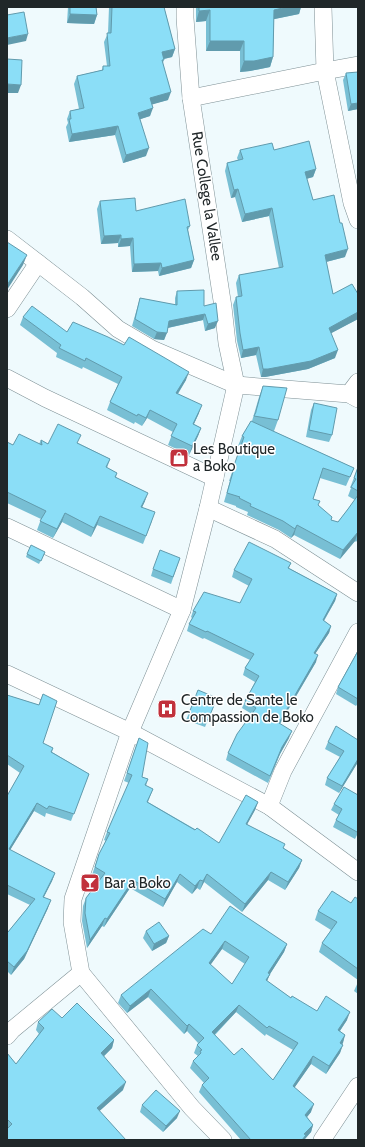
<svg xmlns="http://www.w3.org/2000/svg" width="365" height="1147" viewBox="0 0 365 1147" font-family="Cabin,sans-serif">
<style>
.lines{fill:none;stroke-linecap:round;stroke-linejoin:round}
.minor-casing{stroke:#7e9095;stroke-width:18}
.minor{stroke:#fff;stroke-width:17}
.wall{fill:#78bfd4;fill-rule:evenodd}
.shaded-wall{fill:#619bad}
.building{fill:#8bdef7;stroke:#619bad;fill-rule:evenodd}
.labels{text-anchor:middle;stroke-width:3;stroke-linejoin:round;paint-order:stroke}
.street-label{font-size:15px;fill:#202729;stroke:#fff}
.poi-label{font-size:15px;fill:#202729;stroke:#fff;text-anchor:start}
</style>
<rect width="100%" height="100%" fill="#effafd"/>
<g class="lines">
<g class="minor-casing">
<g id="minor">
<polyline points="185,7 185,18 191,98 223,307 227,343 236,385 208,508 182,610 130,732 73,899 72,922 81,973 192,1108 223,1140"/>
<polyline points="323,7 325,71 352,203 358,220"/>
<polyline points="191,98 325,71 358,65"/>
<polyline points="7,239 82,297 118,329 152,349 236,385 349,394 358,399"/>
<polyline points="7,309 38,263"/>
<polyline points="7,378 45,398 215,478"/>
<polyline points="349,394 358,382"/>
<polyline points="208,508 275,539 358,593"/>
<polyline points="7,527 182,610"/>
<polyline points="7,674 130,732 269,806 358,872"/>
<polyline points="269,806 283,771 358,632"/>
<polyline points="7,1036 12,1030 81,973"/>
<polyline points="322,1140 358,1086"/>
</g>
</g>
<use href="#minor" class="minor"/>
</g>
<g class="wall">
<polygon points="68,7 96,7 97,15 94,24 67,23"/>
<polygon points="109,7 164,7 175,49 172,57 164,59 163,63 168,100 152,104 150,116 140,119 146,156 123,163 115,135 69,142 66,127 68,123 67,119 70,111 79,109 74,84 77,76 102,70 103,66 107,66 104,42 108,33"/>
<polygon points="196,7 301,7 299,14 274,19 273,57 270,67 250,71 240,72 240,51 206,51 206,21 196,22"/>
<polygon points="346,73 358,109 348,111 343,80"/>
<polygon points="240,150 274,150 316,169 313,177 306,179 313,200 345,257 326,262 333,294 358,294 358,319 331,333 335,358 308,369 265,377 261,377 256,355 241,358 237,341 233,305 236,297 238,297 236,283 239,275 279,268 269,216 242,222 235,197 231,198 225,171 227,163 238,160 237,158"/>
<polygon points="100,201 190,226 188,230 194,260 191,268 159,276 158,271 132,272 130,246 118,247 118,243 101,244 97,209"/>
<polygon points="177,291 204,306 215,328 205,331 203,320 168,328 164,340 154,339 132,326 140,298 175,305 175,298"/>
<polygon points="23,317 67,332 186,380 178,394 199,413 194,424 201,428 198,436 189,455 168,445 173,432 147,418 142,426 135,422 134,424 107,410 110,402 118,384 83,367 82,369 56,357 57,353 20,325"/>
<polygon points="263,386 278,420 274,431 273,431 354,468 346,486 320,478 313,499 331,520 338,522 348,509 355,500 348,496 351,488 350,488 358,467 358,539 356,542 355,541 340,559 294,535 291,538 279,530 247,515 248,512 236,507 236,506 224,502 230,481 229,481 241,446 238,446 242,436 252,421 259,397"/>
<polygon points="314,403 332,435 329,442 306,437 311,410"/>
<polygon points="41,440 48,444 78,443 110,459 107,468 117,473 116,477 145,501 142,507 152,521 143,544 97,525 91,537 62,522 53,538 37,530 41,519 7,503 7,442 13,445 39,444"/>
<polygon points="45,552 39,564 26,557 27,554"/>
<polygon points="180,558 171,584 151,576 153,569"/>
<polygon points="291,563 289,568 337,594 335,601 324,621 331,626 329,633 315,654 316,662 280,724 289,738 280,754 268,783 226,760 228,753 252,714 242,708 245,701 255,682 243,675 245,668 250,660 204,638 203,639 187,631 189,624 192,618 191,617 193,611 240,603 249,586 232,577 234,570"/>
<polygon points="358,651 358,703 356,706 336,694 338,687"/>
<polygon points="43,694 43,743 53,748 52,752 89,774 71,821 46,813 45,817 34,811 10,850 55,873 52,881 44,897 48,908 24,959 11,975 7,971 7,931 8,932 30,905 7,894 7,796 20,773 7,764 7,695 39,705"/>
<polygon points="217,698 205,727 186,720 189,713"/>
<polygon points="139,738 142,777 148,779 146,786 153,789 148,802 219,843 258,802 255,810 247,824 302,860 299,868 285,890 268,880 242,912 204,882 200,890 197,888 192,894 177,882 163,907 130,888 104,927 102,926 87,948 82,921 83,906 86,898 100,880 92,875 99,854 106,841 104,840 107,832 129,783 124,781"/>
<polygon points="358,740 358,762 339,793 325,785 327,778 340,757 325,749 328,742"/>
<polygon points="358,795 358,833 355,839 333,827 336,820 339,815 331,810 334,804"/>
<polygon points="358,899 358,980 319,952 322,943 331,930 315,920 318,911 351,903"/>
<polygon points="146,931 169,936 166,943 152,951 143,938"/>
<path d="M211 934 287 944 284 952 270 974 267 981 291 998 317 1011 347 1020 340 1031 345 1035 342 1045 340 1053 326 1074 311 1064 294 1088 311 1112 307 1117 313 1125 311 1132 304 1140H241L199 1092 202 1085 204 1083 190 1068 193 1061 198 1056 194 1053 197 1045 198 1043 187 1031 184 1034 148 997 127 1013 118 1003 121 995ZM222 949 245 964 232 984 210 965ZM236 1012 265 1036 266 1034 293 1050 273 1080 234 1055 215 1035Z"/>
<polygon points="358,982 358,994 354,991"/>
<polygon points="62,1018 114,1040 112,1048 104,1056 123,1090 99,1111 7,1140 7,1053 16,1064 39,1034 36,1030 38,1022"/>
<polygon points="142,1105 177,1118 163,1132 140,1112"/>
</g>
<g class="shaded-wall">
<polygon points="287,7 301,7 299,14 270,20 274,10"/>
<polygon points="210,10 206,21 196,22 199,11"/>
<polygon points="70,14 97,15 94,24 67,23"/>
<polygon points="28,34 26,41 7,45 7,38"/>
<polygon points="210,41 244,41 240,51 206,51"/>
<polygon points="175,49 172,57 159,60 162,52"/>
<polygon points="273,57 270,67 250,71 240,72 244,61"/>
<polygon points="7,84 21,85 18,93 7,93"/>
<polygon points="171,92 168,100 147,106 150,98"/>
<polygon points="358,103 358,109 348,111 351,104"/>
<polygon points="153,108 150,116 135,121 138,113"/>
<polygon points="118,126 115,135 69,142 72,134"/>
<polygon points="149,148 146,156 123,163 126,155"/>
<polygon points="316,169 313,177 302,180 305,172"/>
<polygon points="238,189 235,197 231,198 234,190"/>
<polygon points="272,208 269,216 242,222 245,214"/>
<polygon points="121,235 118,243 101,244 104,236"/>
<polygon points="133,238 130,246 118,247 121,239"/>
<polygon points="348,249 345,257 322,263 325,255"/>
<polygon points="27,255 23,265 7,290 7,285"/>
<polygon points="194,260 191,268 159,276 162,268"/>
<polygon points="161,263 158,271 132,272 134,264"/>
<polygon points="358,312 358,319 326,336 329,328"/>
<polygon points="205,314 203,320 167,328 169,321"/>
<polygon points="218,321 215,328 205,331 208,324"/>
<polygon points="157,332 167,333 164,340 154,339"/>
<polygon points="259,347 256,355 241,358 243,350"/>
<polygon points="338,350 335,358 308,369 265,377 261,377 263,369"/>
<polygon points="189,372 186,380 173,401 176,393"/>
<polygon points="202,405 199,413 190,432 193,424"/>
<polygon points="150,410 147,418 142,426"/>
<polygon points="201,428 198,436 189,455 192,446"/>
<polygon points="148,493 145,501 138,516 141,507"/>
<polygon points="65,513 62,522 53,538 57,529"/>
<polygon points="100,516 97,525 91,537 94,528"/>
<polygon points="297,525 294,535 291,538 295,529"/>
<polygon points="358,532 355,541 340,559 343,550"/>
<polygon points="337,594 335,601 320,627 323,620"/>
<polygon points="331,626 329,633 311,660 314,653"/>
<polygon points="318,655 316,662 276,730 279,723"/>
<polygon points="292,731 289,738 280,754 268,783 282,747"/>
<polygon points="358,759 358,762 339,793 342,786"/>
<polygon points="258,802 255,810 243,832 246,824"/>
<polygon points="37,803 34,811 7,855 9,849"/>
<polygon points="302,860 299,868 285,890 288,882"/>
<polygon points="271,872 268,880 242,912 245,904"/>
<polygon points="55,873 52,881 40,904 43,897"/>
<polygon points="180,874 177,882 163,907 165,899"/>
<polygon points="207,874 204,882 200,890 203,881"/>
<polygon points="133,880 130,888 104,927 107,919"/>
<polygon points="200,880 197,888 192,894 195,886"/>
<polygon points="51,900 48,908 24,959 11,975 14,967"/>
<polygon points="105,918 102,926 87,948 90,940"/>
<polygon points="169,936 166,943 152,951 154,944"/>
<polygon points="225,941 222,949 206,971 209,963"/>
<polygon points="287,944 284,952 270,974 267,981 263,988 268,973"/>
<polygon points="151,989 148,997 127,1013 130,1006"/>
<polygon points="239,1005 236,1012 209,1040 212,1032"/>
<polygon points="350,1012 347,1020 335,1038 338,1030"/>
<polygon points="189,1024 187,1031 184,1034 187,1026"/>
<polygon points="345,1035 343,1043 337,1051 340,1043"/>
<polygon points="114,1040 112,1048 99,1061 101,1053"/>
<polygon points="343,1045 340,1053 326,1074 329,1066"/>
<polygon points="313,1056 311,1064 290,1094 293,1086"/>
<polygon points="126,1082 123,1090 94,1116 97,1108"/>
<polygon points="314,1104 311,1112 302,1123 305,1115"/>
<polygon points="180,1111 177,1118 163,1132 166,1126"/>
<polygon points="313,1125 311,1132 304,1140 302,1140 304,1134"/>
</g>
<g class="building">
<polygon points="70,7 96,7 97,15 70,14"/>
<polygon points="112,7 164,7 175,49 162,52 164,60 162,60 171,92 150,98 153,108 138,113 149,148 126,155 118,126 72,134 69,119 71,119 70,111 84,108 77,76 103,70 103,66 110,66 107,33 111,33"/>
<polygon points="199,7 287,7 274,10 273,57 254,61 244,61 244,41 210,41 210,10 199,11"/>
<polygon points="24,12 28,34 7,38 7,15"/>
<polygon points="7,59 22,60 21,85 7,84"/>
<polygon points="358,72 358,103 351,104 346,73"/>
<polygon points="309,141 316,169 305,172 313,200 334,195 340,223 342,223 348,249 325,255 333,294 352,284 358,294 358,312 329,328 338,350 311,361 268,369 263,369 259,347 243,350 240,333 236,297 242,296 239,275 283,267 272,208 245,214 238,189 234,190 227,163 243,159 240,150 272,143 274,150"/>
<polygon points="135,198 136,211 185,199 190,226 187,227 194,260 162,268 161,263 134,264 133,238 121,239 121,235 104,236 100,201"/>
<polygon points="7,242 27,255 7,285"/>
<polygon points="204,290 204,306 216,303 218,321 208,324 205,314 169,321 167,333 157,332 135,319 140,298 177,305 177,291"/>
<polygon points="32,306 67,332 73,322 108,337 124,345 129,337 189,372 176,393 202,405 193,424 201,428 192,446 171,436 177,424 150,410 146,418 138,414 137,416 110,402 122,377 86,358 85,361 59,348 61,345 23,317"/>
<polygon points="263,386 287,388 278,420 254,416 256,412 256,411"/>
<polygon points="314,403 337,408 332,435 309,430"/>
<polygon points="251,421 354,468 350,477 323,468 313,499 320,501 318,505 332,517 331,520 338,522 348,509 358,495 358,532 343,550 297,525 295,529 283,521 250,506 251,504 239,498 240,497 227,493 233,472 232,471 244,437 242,436"/>
<polygon points="58,424 81,435 77,443 110,459 106,467 117,473 115,477 148,493 141,507 155,512 146,536 100,516 94,528 65,513 57,529 40,521 46,511 7,492 7,442 13,445 19,434 42,445 41,440 48,444"/>
<polygon points="358,467 358,491 351,487 356,479 354,478"/>
<polygon points="249,542 291,563 288,568 337,594 323,620 331,626 314,653 318,655 279,723 292,731 282,747 270,776 228,753 237,734 256,708 245,701 259,676 245,668 254,654 207,631 206,632 189,624 196,612 193,611 204,592 240,603 252,579 234,570"/>
<polygon points="31,545 45,552 41,561 27,554"/>
<polygon points="160,550 180,558 173,577 153,569"/>
<polygon points="358,651 358,699 338,687"/>
<polygon points="198,690 217,698 208,720 189,713"/>
<polygon points="43,694 57,701 43,743 53,748 51,752 89,774 74,814 49,806 47,809 37,803 9,849 55,873 43,897 51,900 27,951 14,967 7,961 7,931 8,932 35,899 7,885 7,796 24,766 7,755 7,695 39,705"/>
<polygon points="336,726 358,740 358,759 342,786 327,778 344,751 328,742"/>
<polygon points="139,738 148,743 142,777 148,779 145,785 153,789 147,802 195,830 197,828 219,843 246,795 258,802 246,824 285,844 283,848 302,860 288,882 271,872 245,904 207,874 203,881 200,880 195,886 180,874 165,899 133,880 107,919 105,918 90,940 85,913 86,898 105,873 95,867 99,854 110,833 107,832 132,775 127,773"/>
<polygon points="344,787 358,795 358,831 357,832 336,820 342,809 334,804"/>
<polygon points="332,891 351,903 355,897 358,899 358,969 322,943 337,922 318,911"/>
<path d="M230 906 287 944 268 973 270 974 266 980 291 998 292 996 317 1011 326 996 350 1012 338 1030 345 1035 340 1043 343 1045 329 1066 313 1056 293 1086 314 1104 305 1115 313 1125 304 1134 306 1135 302 1140H251L202 1085 209 1078 193 1061 201 1053 200 1051 202 1050 197 1045 204 1038 189 1024 187 1026 151 989 130 1006 121 995 203 929 211 934ZM225 941 249 957 232 984 209 963ZM239 1005 267 1028 269 1026 298 1043 273 1080 242 1048 234 1055 212 1032Z"/>
<polygon points="159,922 169,936 154,944 146,931"/>
<polygon points="77,1003 114,1040 101,1053 126,1082 97,1108 126,1140 7,1140 7,1129 12,1124 7,1119 7,1053 16,1064 44,1028 38,1022 52,1009 62,1018"/>
<polygon points="156,1090 180,1111 166,1126 142,1105"/>
</g>
<defs>
<g id="shop-square" transform="scale(1)"><rect x="-9" y="-9" width="18" height="18" rx="4" fill="#c1313c" stroke="#fff"/><path d="M-5-2.5h2.3a2.7 3.5 0 0 1 5.4 0H5L5.5 6h-11ZM-1.5-2.5h3a1.5 2.3 0 0 0-3 0Z" fill="#fff"/></g>
<g id="hospital-square" transform="scale(1)"><rect x="-9" y="-9" width="18" height="18" rx="4" fill="#c1313c" stroke="#fff"/><path d="M-5-5h3v3.5h4V-5h3V5h-3V1.5h-4V5h-3Z" fill="#fff"/></g>
<g id="bar-square" transform="scale(1)"><rect x="-9" y="-9" width="18" height="18" rx="4" fill="#c1313c" stroke="#fff"/><path d="M-6-5H6L.8 .8V4.5H3.5V6h-7V4.5H-.8V.8Z" fill="#fff"/></g>
</defs>
<g fill-rule="evenodd">
<use href="#shop-square" x="179" y="458"/>
<use href="#hospital-square" x="167" y="709"/>
<use href="#bar-square" x="90" y="883"/>
</g>
<g class="labels">
<g class="street-label">
<text transform="translate(207 196) rotate(81)" y="5">Rue College la Vallee</text>
</g>
<g class="poi-label">
<text x="193" y="454">Les Boutique<tspan x="193" dy="17">a Boko</tspan></text>
<text x="181" y="705">Centre de Sante le<tspan x="181" dy="17">Compassion de Boko</tspan></text>
<text x="104" y="888">Bar a Boko</text>
</g>
</g>
<rect width="365" height="1147" fill="none" stroke="#202729" stroke-width="16"/>
</svg>
